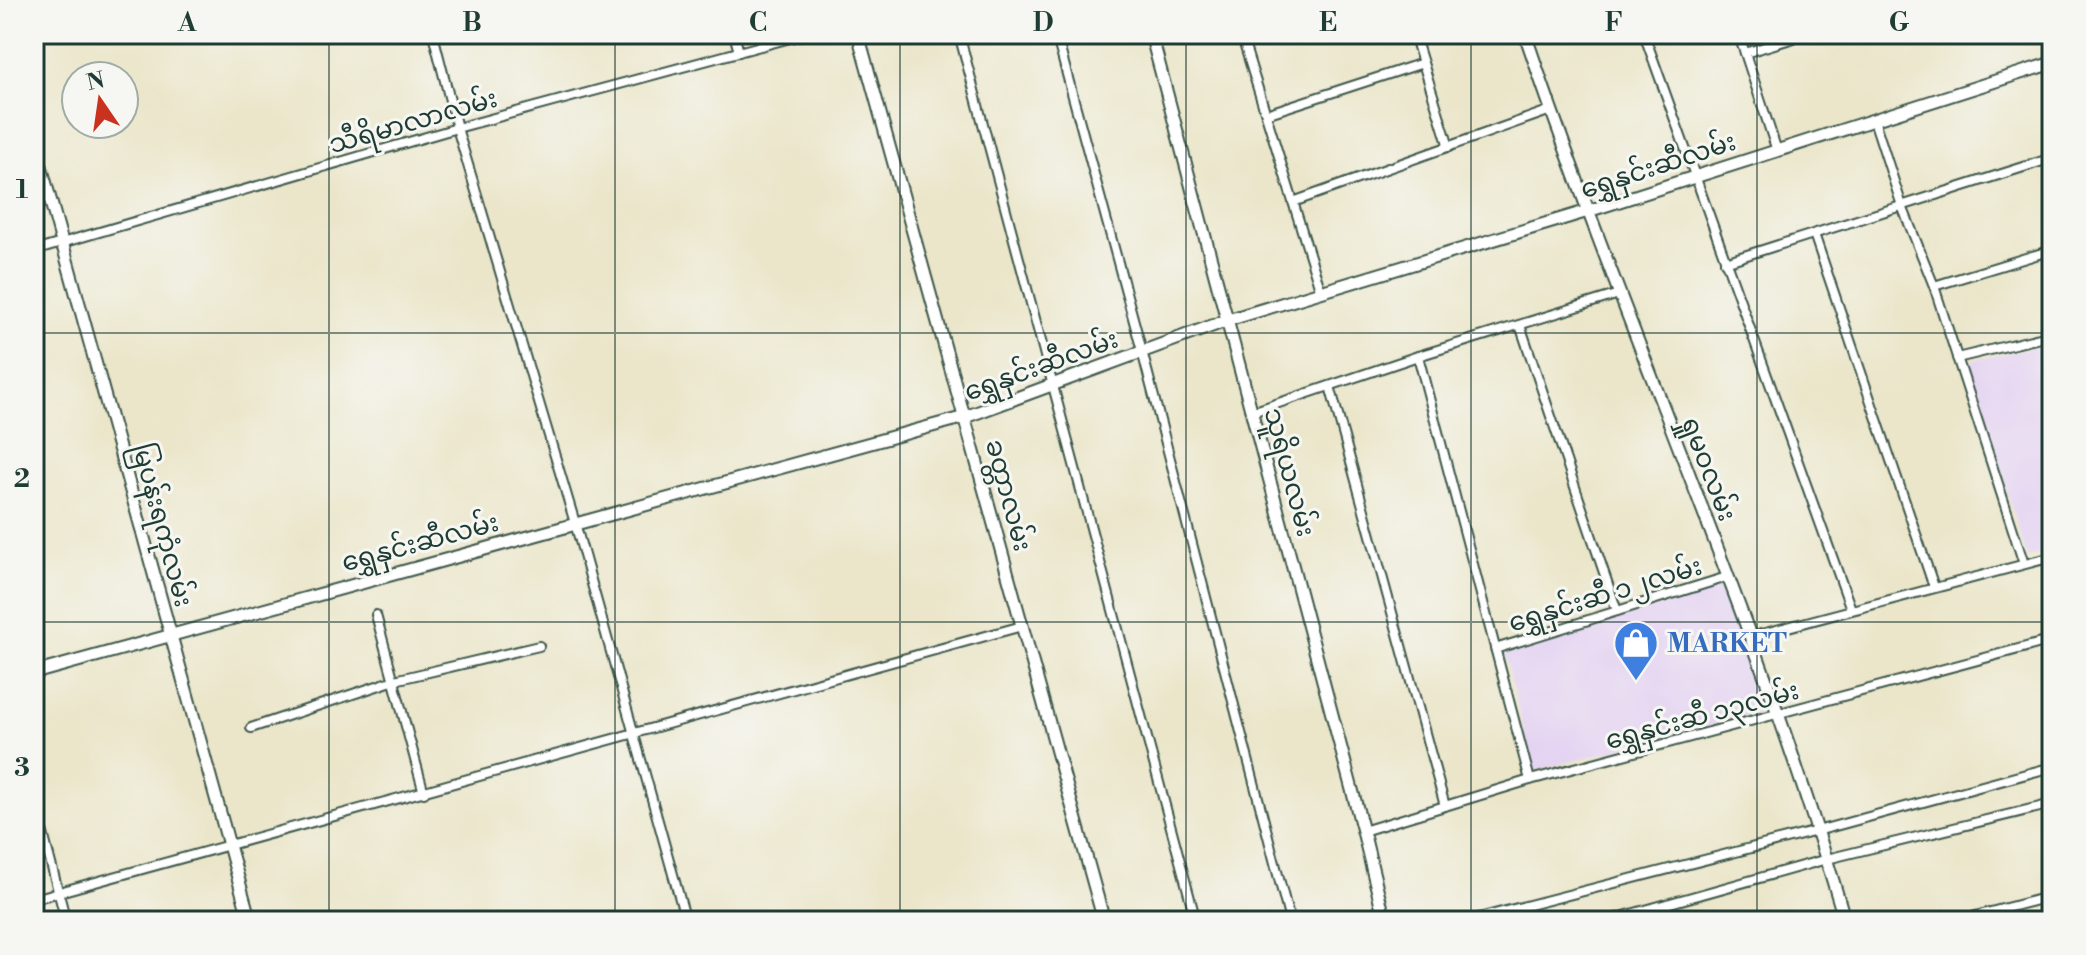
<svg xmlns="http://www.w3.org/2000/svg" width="2086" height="955" viewBox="0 0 2086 955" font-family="'Libre Bodoni','Noto Sans Myanmar',serif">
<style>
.built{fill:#e4d3f2}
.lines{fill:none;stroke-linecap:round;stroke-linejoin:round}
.street-casing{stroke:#3e564a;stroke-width:12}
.secondary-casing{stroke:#3e564a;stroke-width:15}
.street{stroke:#fff;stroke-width:8}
.secondary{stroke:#fff;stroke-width:11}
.grid{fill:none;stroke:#1f3d34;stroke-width:2;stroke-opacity:0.55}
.labels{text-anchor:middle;stroke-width:6;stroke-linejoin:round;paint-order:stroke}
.street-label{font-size:26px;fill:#1f3d34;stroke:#f6f6f2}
.shop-label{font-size:26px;font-weight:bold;fill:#366cbe;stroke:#f6f6f2;text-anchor:start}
.neatline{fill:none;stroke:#1f3d34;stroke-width:3}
.grid-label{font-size:26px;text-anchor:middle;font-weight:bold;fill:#1f3d34}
</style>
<rect width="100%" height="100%" fill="#f6f6f2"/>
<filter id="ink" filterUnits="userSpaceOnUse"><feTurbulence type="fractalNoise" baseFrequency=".0125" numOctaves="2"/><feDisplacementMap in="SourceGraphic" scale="16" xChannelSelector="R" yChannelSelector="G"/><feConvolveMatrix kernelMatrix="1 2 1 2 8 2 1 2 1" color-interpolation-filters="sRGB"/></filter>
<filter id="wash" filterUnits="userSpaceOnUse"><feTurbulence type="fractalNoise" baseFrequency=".006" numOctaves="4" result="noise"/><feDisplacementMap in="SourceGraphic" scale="32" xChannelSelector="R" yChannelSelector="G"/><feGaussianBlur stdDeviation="1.8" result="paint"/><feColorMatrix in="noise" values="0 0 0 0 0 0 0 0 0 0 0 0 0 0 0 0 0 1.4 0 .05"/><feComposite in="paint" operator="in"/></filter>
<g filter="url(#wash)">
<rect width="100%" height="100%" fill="#ebe6ca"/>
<g class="built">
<polygon points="2052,342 2052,551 2027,558 1966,362"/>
<polygon points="1723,586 1772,710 1534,771 1504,654"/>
</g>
</g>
<g filter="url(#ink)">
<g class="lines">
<g class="street-casing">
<g id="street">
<polyline points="245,34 247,39"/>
<polyline points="433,34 457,128 575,523 686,921"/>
<polyline points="734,34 739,52"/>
<polyline points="959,34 1196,921"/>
<polyline points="1056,34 1142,351 1290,921"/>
<polyline points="1241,34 1321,292"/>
<polyline points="1414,34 1449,147"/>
<polyline points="1644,34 1851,609"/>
<polyline points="1738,34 1745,53 1807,34"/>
<polyline points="1745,53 1777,151"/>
<polyline points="1266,114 1423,63"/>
<polyline points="1874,120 1902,206 1934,286 2024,564"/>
<polyline points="1293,202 1551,110"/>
<polyline points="1814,234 1934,587"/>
<polyline points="34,251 457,128 805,34"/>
<polyline points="1725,262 2052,158"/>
<polyline points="1934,286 2052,250"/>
<polyline points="1520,325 1617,611"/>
<polyline points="1418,356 1530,780"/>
<polyline points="1957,358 2052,335"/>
<polyline points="1330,386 1445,806"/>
<polyline points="1252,412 1418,356 1619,294"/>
<polyline points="376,615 424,793"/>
<polyline points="1750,637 2052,557"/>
<polyline points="1495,649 1727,577"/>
<polyline points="251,728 395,680 539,646"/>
<polyline points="34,799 66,921"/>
<polyline points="1363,831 1530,780 2052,640"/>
<polyline points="34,899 1022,626"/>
<polyline points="1467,921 1817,831 2052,767"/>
<polyline points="1606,921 1827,859 2052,804"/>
<polyline points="1956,921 2052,896"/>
</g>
</g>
<g class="secondary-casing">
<g id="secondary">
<polyline points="858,34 1104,921"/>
<polyline points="1151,34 1363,831 1385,921"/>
<path d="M1525 34C1626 332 1757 619 1845 921"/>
<polyline points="34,141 250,921"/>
<polyline points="34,673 965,417 1228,320 1588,211 2052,63"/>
</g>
</g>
<use href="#street" class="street"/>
<use href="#secondary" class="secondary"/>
</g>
</g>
<path class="grid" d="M329 34V921M615 34V921M900 34V921M1186 34V921M1471 34V921M1757 34V921M34 333H2052M34 622H2052"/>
<defs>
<g id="shop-pin" transform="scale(2.3)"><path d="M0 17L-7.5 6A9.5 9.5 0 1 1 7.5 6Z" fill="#3f7fe0" stroke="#f6f6f2"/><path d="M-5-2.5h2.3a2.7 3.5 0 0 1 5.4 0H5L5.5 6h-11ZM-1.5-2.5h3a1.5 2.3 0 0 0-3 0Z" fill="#fff"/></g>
</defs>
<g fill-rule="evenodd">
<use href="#shop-pin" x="1636" y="643"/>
</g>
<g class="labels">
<g class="street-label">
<text transform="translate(413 121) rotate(-16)" y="9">သီရိမာလာလမ်း</text>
<text transform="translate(1658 165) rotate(-18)" y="9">ရွှေနှင်းဆီလမ်း</text>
<text transform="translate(1041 365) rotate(-20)" y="9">ရွှေနှင်းဆီလမ်း</text>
<text transform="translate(1709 468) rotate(69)" y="9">ရှုမဝလမ်း</text>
<text transform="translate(1290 472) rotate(75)" y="9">သူရိယလမ်း</text>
<text transform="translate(1009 495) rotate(75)" y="9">ခတ္တာလမ်း</text>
<text transform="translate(163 525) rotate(75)" y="9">မြပန်းရကုံလမ်း</text>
<text transform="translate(420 542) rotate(-15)" y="9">ရွှေနှင်းဆီလမ်း</text>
<text transform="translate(1605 594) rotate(-17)" y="9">ရွှေနှင်းဆီ ၁၂လမ်း</text>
<text transform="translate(1702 715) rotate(-15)" y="9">ရွှေနှင်းဆီ ၁၃လမ်း</text>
</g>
<g class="shop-label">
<text x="1667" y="652">MARKET</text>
</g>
</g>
<rect width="2086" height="955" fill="none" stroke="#f6f6f2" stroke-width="88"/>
<g transform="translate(100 100) rotate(347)"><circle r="38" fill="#f6f6f2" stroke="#a0aca6" stroke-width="2"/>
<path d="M0-6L14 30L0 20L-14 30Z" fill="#c8321e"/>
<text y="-12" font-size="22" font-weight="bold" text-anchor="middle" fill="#1f3d34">N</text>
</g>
<rect x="44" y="44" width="1998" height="867" class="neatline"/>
<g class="grid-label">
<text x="187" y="31">A</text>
<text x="472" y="31">B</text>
<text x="758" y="31">C</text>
<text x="1043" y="31">D</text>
<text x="1328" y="31">E</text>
<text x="1614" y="31">F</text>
<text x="1899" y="31">G</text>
<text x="22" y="198">1</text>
<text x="22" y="487">2</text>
<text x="22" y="776">3</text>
</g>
</svg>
